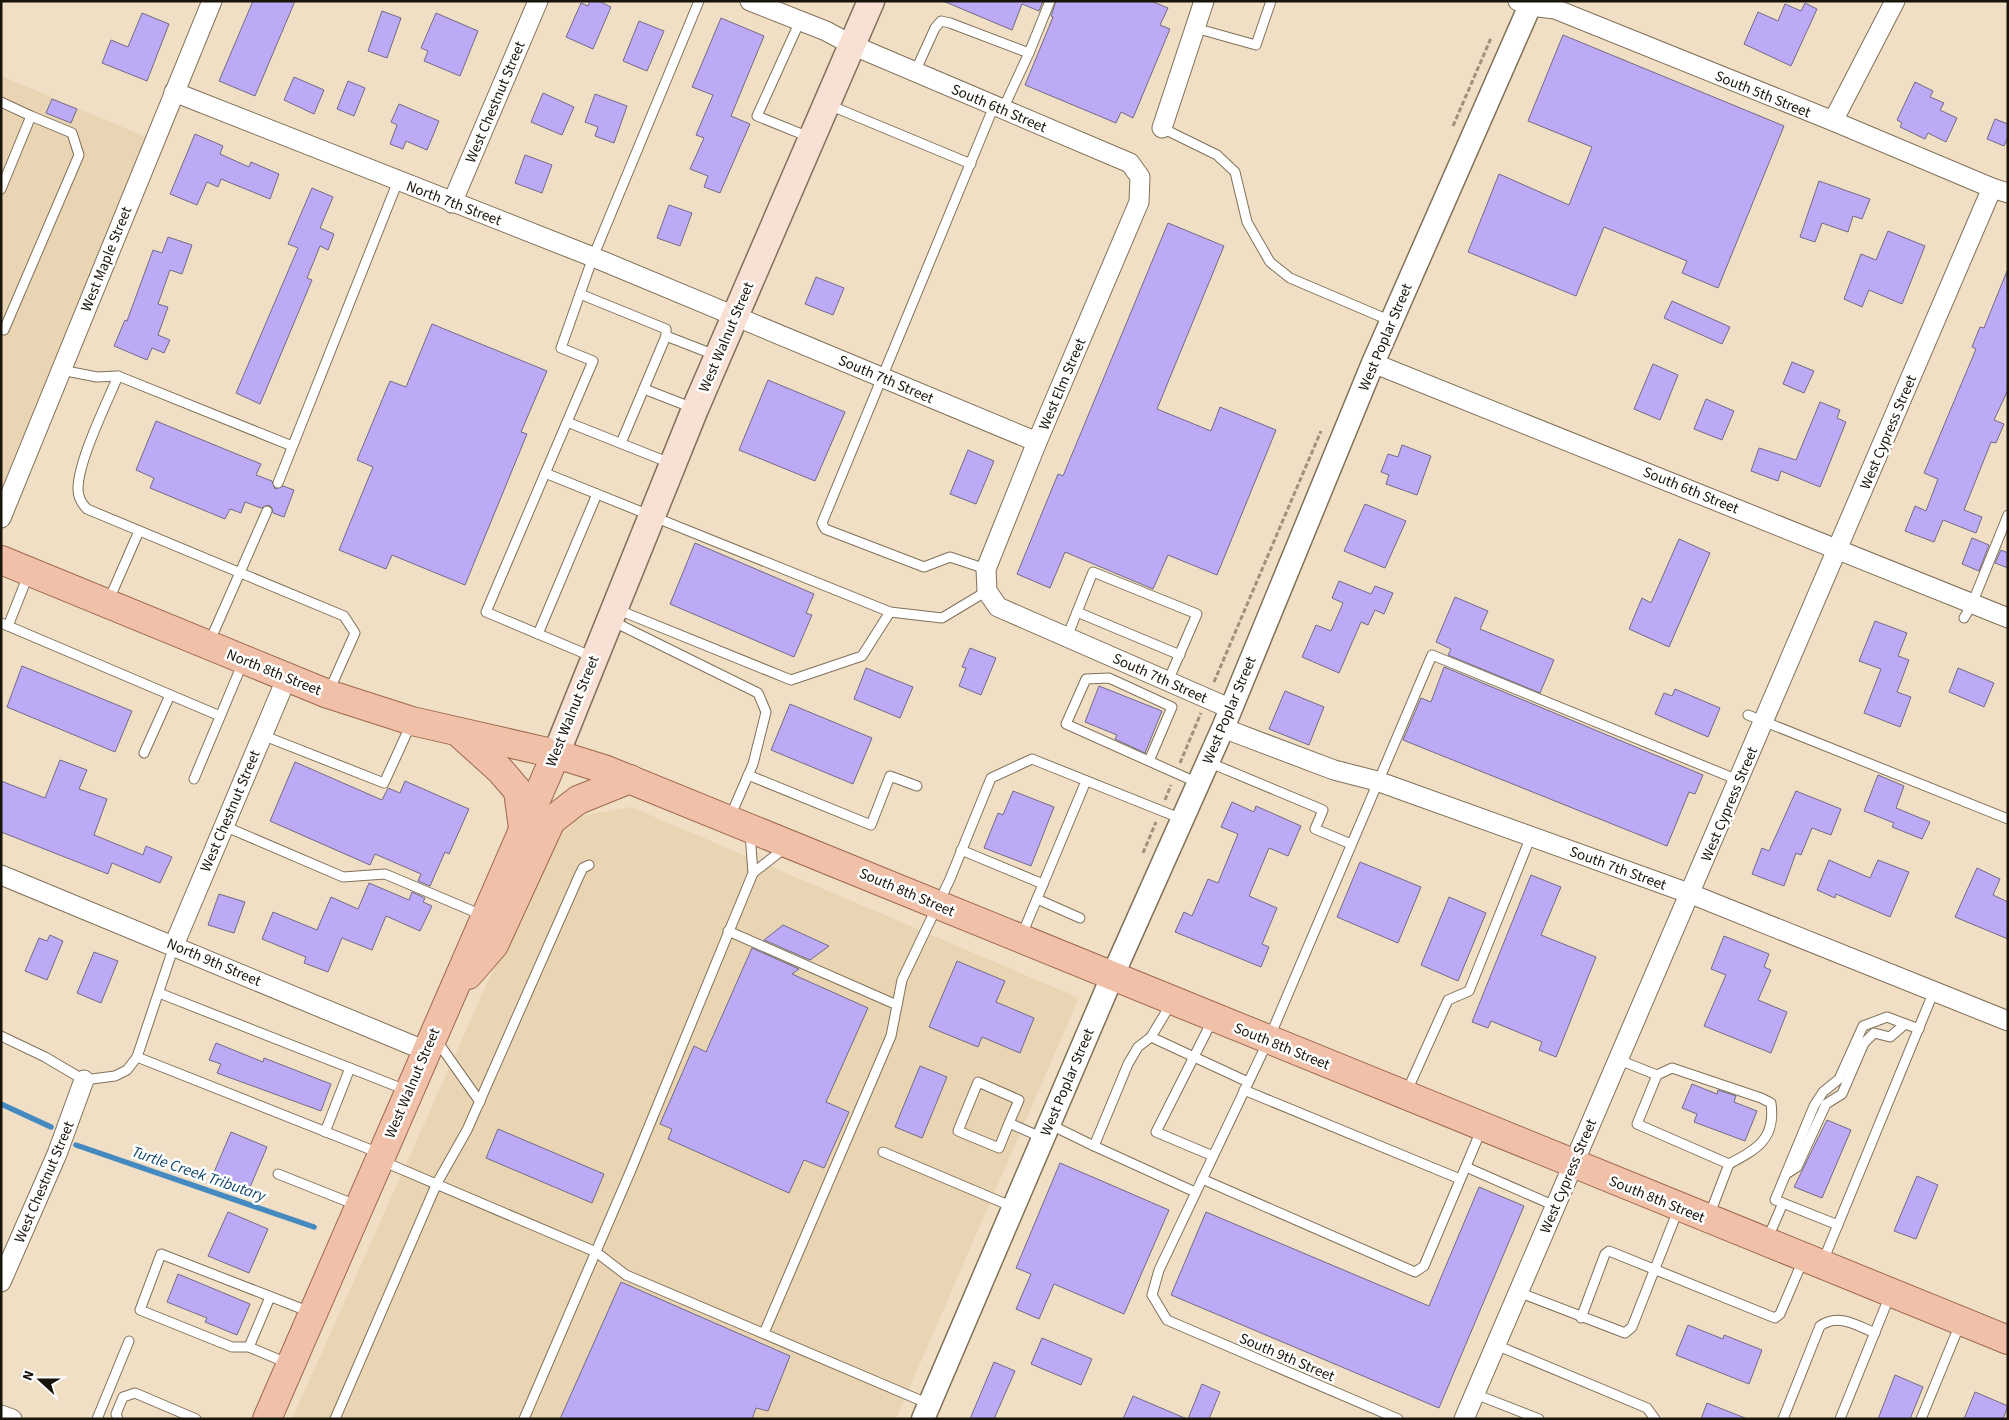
<svg xmlns="http://www.w3.org/2000/svg" width="2009" height="1420" viewBox="0 0 2009 1420" font-family="'Source Sans 3',sans-serif">
<style>
.built{fill:#e9d4b3}
.lines{fill:none;stroke-linecap:round;stroke-linejoin:round}
.stream{stroke:#448ac0;stroke-width:5.5}
.building{fill:#bcaaf7;stroke:#716b85}
.service-casing{stroke:#807159;stroke-width:11}
.minor-casing{stroke:#807159;stroke-width:21}
.tertiary-casing{stroke:#807159;stroke-width:25}
.secondary-casing{stroke:#807159;stroke-width:29}
.primary-casing{stroke:#9e684c;stroke-width:30}
.path{stroke:#9e917d;stroke-width:3;stroke-dasharray:5 2.5;stroke-linecap:butt}
.service{stroke:#fff;stroke-width:9}
.minor{stroke:#fff;stroke-width:19}
.tertiary{stroke:#fff;stroke-width:22}
.secondary{stroke:#f8e0d4;stroke-width:26}
.primary{stroke:#f0c0a9;stroke-width:28}
.labels{text-anchor:middle;stroke-width:5;stroke-linejoin:round;paint-order:stroke}
.street-label{font-size:15px;fill:#19140a;stroke:#fff}
.water-label{font-size:16px;font-style:italic;fill:#10466b;stroke:#fff}
</style>
<rect width="100%" height="100%" fill="#f0dfc5"/>
<g class="built">
<polygon points="1,76 153,140 1,496"/>
<polygon points="631,807 1079,998 896,1419 292,1419 548,847 565,826 585,815"/>
</g>
<g class="lines">
<g class="stream">
<polyline points="1,1104 51,1127"/>
<polyline points="76,1145 314,1227"/>
</g>
</g>
<g class="building">
<polygon points="253,1 295,1 255,96 219,81"/>
<polygon points="590,1 599,1 611,7 593,49 566,37 581,3 588,6"/>
<polygon points="943,1 1043,1 1039,11 1022,4 1012,30"/>
<polygon points="1056,1 1151,1 1168,8 1160,25 1170,29 1133,118 1121,112 1116,123 1025,85 1053,17 1051,16"/>
<polygon points="1805,3 1817,9 1791,66 1744,44 1758,12 1778,21 1785,4 1801,11"/>
<polygon points="382,11 401,18 387,58 368,51"/>
<polygon points="142,13 169,24 147,81 102,63 111,40 128,47"/>
<polygon points="436,13 478,31 460,76 424,61 428,51 421,48"/>
<polygon points="721,18 764,36 731,116 750,124 720,193 704,187 708,176 690,169 704,138 696,135 713,95 692,87"/>
<polygon points="639,21 664,31 647,71 623,61"/>
<polygon points="1563,35 1784,126 1718,288 1682,273 1687,261 1604,227 1576,296 1468,252 1499,174 1569,205 1592,147 1528,121"/>
<polygon points="294,77 324,90 314,114 284,100"/>
<polygon points="348,81 365,88 354,116 337,109"/>
<polygon points="1915,82 1933,91 1930,97 1944,103 1940,110 1957,118 1946,142 1928,133 1925,139 1900,127 1902,123 1897,120"/>
<polygon points="543,93 574,107 562,135 531,122"/>
<polygon points="595,94 627,106 614,143 595,136 598,127 585,122"/>
<polygon points="52,99 77,109 71,123 46,113"/>
<polygon points="399,104 439,121 427,150 406,141 403,149 390,144 397,125 391,122"/>
<polygon points="1995,119 2008,124 2008,137 2004,146 1987,139"/>
<polygon points="195,134 223,146 220,154 249,167 251,162 279,174 270,199 221,179 218,187 207,182 197,205 170,194"/>
<polygon points="525,155 552,165 542,193 515,183"/>
<polygon points="1819,181 1870,199 1862,219 1853,216 1848,232 1822,223 1815,242 1800,237"/>
<polygon points="312,188 333,197 320,228 334,234 328,250 320,246 307,278 312,280 260,404 236,393 298,248 288,244"/>
<polygon points="669,205 692,213 680,246 657,238"/>
<polygon points="1168,223 1224,246 1157,409 1211,431 1220,407 1276,430 1217,575 1168,555 1153,589 1065,552 1050,588 1017,574 1058,474 1063,476"/>
<polygon points="1888,231 1925,246 1902,304 1869,290 1862,307 1844,299 1861,254 1876,260"/>
<polygon points="168,237 192,245 182,274 170,270 158,304 168,307 158,335 170,340 164,353 152,348 147,360 114,346 125,320 127,321 153,250 162,253"/>
<polygon points="2007,271 2008,390 1994,420 2004,424 1996,443 1991,442 1964,510 1982,517 1976,533 1943,520 1934,542 1905,531 1915,506 1926,511 1938,479 1924,473 1976,349 1972,347 1980,327 1984,328"/>
<polygon points="816,277 844,288 833,315 805,304"/>
<polygon points="1672,301 1730,327 1722,344 1664,318"/>
<polygon points="432,324 547,371 521,432 527,434 465,585 392,555 386,569 339,550 373,467 357,460 390,381 406,387"/>
<polygon points="1792,362 1814,371 1804,393 1783,384"/>
<polygon points="1653,364 1678,375 1660,420 1634,409"/>
<polygon points="768,380 845,412 815,481 739,450"/>
<polygon points="1706,399 1734,411 1722,440 1694,429"/>
<polygon points="1820,402 1840,410 1837,418 1846,422 1820,487 1781,471 1778,481 1751,471 1759,448 1796,460"/>
<polygon points="156,421 261,464 256,475 272,481 275,489 283,486 294,490 284,517 273,513 272,508 269,505 261,508 245,502 241,513 230,509 225,519 150,488 154,478 136,470"/>
<polygon points="1402,445 1431,456 1417,495 1386,484 1389,475 1381,472 1388,454 1398,457"/>
<polygon points="968,450 994,461 976,504 950,494"/>
<polygon points="1365,504 1406,521 1385,568 1344,551"/>
<polygon points="1972,538 1989,545 1979,571 1962,564"/>
<polygon points="1679,539 1710,553 1669,647 1629,629 1642,598 1651,603"/>
<polygon points="695,543 814,594 806,613 812,615 794,657 670,604"/>
<polygon points="2001,550 2008,553 2008,568 1995,563"/>
<polygon points="1339,581 1371,594 1375,586 1393,593 1384,614 1375,610 1368,625 1361,622 1339,673 1302,657 1316,625 1331,631 1343,603 1332,598"/>
<polygon points="1455,597 1488,611 1480,629 1554,660 1540,693 1448,655 1451,649 1436,642"/>
<polygon points="1875,621 1907,633 1898,656 1909,660 1897,692 1911,697 1900,727 1864,713 1881,669 1859,661"/>
<polygon points="970,648 996,658 981,695 959,686 966,668 962,667"/>
<polygon points="22,666 132,711 115,752 7,707"/>
<polygon points="1444,667 1703,775 1695,794 1689,792 1667,846 1403,740 1421,698 1431,702"/>
<polygon points="866,668 913,687 900,718 854,699"/>
<polygon points="1958,668 1994,683 1984,707 1949,692"/>
<polygon points="1099,686 1162,711 1145,753 1115,739 1117,735 1085,722"/>
<polygon points="1675,689 1720,708 1708,737 1655,714 1664,693 1672,696"/>
<polygon points="1285,691 1324,707 1309,745 1269,729"/>
<polygon points="790,704 872,738 853,784 771,750"/>
<polygon points="60,760 87,770 79,789 107,799 94,835 143,855 146,846 172,857 160,883 112,863 108,874 1,832 1,781 45,798"/>
<polygon points="295,762 382,800 388,788 400,793 405,781 469,809 449,854 445,852 430,886 418,881 421,874 375,854 370,865 270,821"/>
<polygon points="1878,775 1904,786 1896,808 1930,822 1922,839 1892,827 1894,823 1864,811"/>
<polygon points="1013,791 1054,807 1031,866 984,848 998,813 1003,815"/>
<polygon points="1796,791 1841,809 1831,835 1812,828 1801,855 1796,853 1784,886 1752,874 1762,848 1769,851"/>
<polygon points="1232,802 1254,812 1256,806 1301,826 1288,856 1269,848 1249,896 1277,908 1262,944 1269,947 1261,967 1175,932 1184,912 1192,916 1208,879 1218,883 1238,834 1221,827"/>
<polygon points="1829,860 1870,878 1878,860 1909,872 1890,917 1836,894 1835,898 1817,890"/>
<polygon points="1360,862 1421,887 1398,943 1337,917"/>
<polygon points="1977,868 2000,879 1993,895 2008,902 2008,939 1955,917"/>
<polygon points="1531,875 1561,887 1541,935 1596,957 1556,1057 1539,1050 1542,1042 1491,1021 1488,1028 1472,1022"/>
<polygon points="369,883 409,900 412,892 425,898 423,902 432,906 420,931 386,916 372,950 342,938 328,972 304,963 306,957 262,939 273,912 317,930 331,897 358,909"/>
<polygon points="219,894 245,902 234,933 208,925"/>
<polygon points="1449,897 1486,913 1458,981 1421,965"/>
<polygon points="783,925 829,946 810,960 764,940"/>
<polygon points="50,935 63,941 47,980 25,971 39,938 47,941"/>
<polygon points="1724,936 1769,954 1764,967 1771,970 1758,1000 1787,1012 1771,1053 1704,1026 1726,975 1711,969"/>
<polygon points="752,948 799,969 792,974 868,1008 826,1102 849,1112 824,1168 804,1160 789,1193 668,1139 672,1129 660,1124 694,1046 706,1052"/>
<polygon points="94,952 118,961 101,1003 77,993"/>
<polygon points="957,961 1005,981 996,1002 1034,1018 1020,1053 982,1037 978,1047 929,1027"/>
<polygon points="216,1043 263,1062 264,1058 331,1084 321,1111 217,1073 221,1064 209,1060"/>
<polygon points="920,1066 947,1077 922,1138 895,1127"/>
<polygon points="1692,1084 1717,1094 1718,1090 1736,1096 1734,1102 1757,1111 1745,1141 1694,1122 1697,1114 1682,1108"/>
<polygon points="1827,1120 1851,1130 1822,1198 1794,1187"/>
<polygon points="498,1129 604,1174 592,1203 486,1158"/>
<polygon points="231,1132 267,1147 248,1192 212,1177"/>
<polygon points="1060,1163 1169,1210 1124,1314 1054,1284 1039,1319 1016,1309 1031,1274 1016,1268"/>
<polygon points="1917,1176 1938,1185 1916,1239 1894,1231"/>
<polygon points="1479,1187 1524,1206 1439,1408 1171,1295 1206,1212 1429,1306"/>
<polygon points="228,1212 268,1229 249,1273 208,1256"/>
<polygon points="178,1274 250,1304 237,1335 205,1322 207,1318 167,1302"/>
<polygon points="621,1282 790,1356 768,1411 756,1408 752,1419 560,1419"/>
<polygon points="1688,1325 1723,1339 1724,1335 1762,1350 1749,1384 1676,1355"/>
<polygon points="1042,1338 1092,1359 1081,1385 1031,1364"/>
<polygon points="994,1362 1015,1371 994,1419 970,1419"/>
<polygon points="1895,1375 1923,1387 1910,1419 1878,1419"/>
<polygon points="1202,1384 1220,1392 1209,1419 1188,1419"/>
<polygon points="1975,1392 2008,1406 2003,1419 1964,1419"/>
<polygon points="1133,1396 1187,1419 1123,1419"/>
<polygon points="1707,1403 1745,1418 1745,1419 1701,1419"/>
</g>
<g class="lines">
<g class="service-casing">
<g id="service">
<polyline points="800,21 757,116 809,137"/>
<polyline points="1195,28 1256,45 1271,1"/>
<polyline points="1029,53 1050,1"/>
<polyline points="915,72 935,28 941,21 950,23 1029,53 1003,109"/>
<polyline points="1,102 31,116 1,189"/>
<polyline points="829,105 971,164"/>
<polyline points="1162,128 1217,155 1235,172 1247,222 1270,262 1290,278 1391,321"/>
<polyline points="580,294 666,329 666,336 621,443"/>
<polyline points="1,328 4,330 79,155 72,133 31,116"/>
<polyline points="666,336 715,355"/>
<polyline points="61,370 97,377 118,376 292,446"/>
<path d="M118 376C106 405 78 461 78 489 78 497 81 503 87 509L344 616 355 633 329 691"/>
<polyline points="644,389 693,408"/>
<polyline points="567,422 670,463"/>
<polyline points="545,473 890,612"/>
<polyline points="278,483 398,181"/>
<polyline points="986,569 950,557 924,567 825,529 822,523 994,106"/>
<polyline points="108,602 139,531"/>
<polyline points="616,609 791,680 862,656 890,612 942,618 987,591"/>
<polyline points="1077,612 1180,655"/>
<polyline points="1964,618 1972,604 2008,515"/>
<polyline points="612,621 758,693 766,712 753,764 730,817"/>
<polyline points="1,623 220,716"/>
<polyline points="8,626 29,573"/>
<polyline points="538,634 597,494"/>
<polyline points="1067,637 1093,572 1197,614 1168,681"/>
<polyline points="209,643 267,511"/>
<polyline points="593,657 486,612 593,361 561,348 593,257 699,1"/>
<polyline points="1748,715 2008,819"/>
<polyline points="262,735 384,783 411,724"/>
<polyline points="144,753 170,695"/>
<polyline points="1149,761 1172,707 1109,678 1086,679 1066,724 1198,783"/>
<polyline points="1208,762 1323,810 1315,829 1351,844"/>
<polyline points="748,775 871,825 890,776 917,786"/>
<polyline points="194,779 243,662"/>
<polyline points="224,826 343,877 385,874 482,915"/>
<polyline points="961,850 1043,884"/>
<polyline points="753,873 786,847"/>
<polyline points="1037,899 1080,918"/>
<polyline points="728,931 897,1005"/>
<polyline points="1021,937 1086,781"/>
<polyline points="159,993 406,1090"/>
<polyline points="1172,1002 1151,1037 1248,1082"/>
<polyline points="1213,1019 1156,1132 1213,1156"/>
<polyline points="1,1036 45,1057 84,1080 115,1076 127,1070 137,1057 174,946"/>
<polyline points="437,1041 480,1102"/>
<polyline points="137,1057 379,1153"/>
<polyline points="1619,1060 1657,1075 1637,1124 1729,1164 1709,1216"/>
<path d="M1657 1075 1672 1068 1761 1098 1771 1103C1776 1139 1757 1149 1729 1164"/>
<polyline points="1244,1090 1460,1179"/>
<polyline points="1407,1091 1448,1000 1469,991 1531,836"/>
<polyline points="1009,1123 999,1148 958,1131 978,1082 1019,1100 1009,1123 1043,1138"/>
<polyline points="1049,1124 1094,1146 1128,1064 1138,1047 1151,1037"/>
<polyline points="325,1132 350,1068"/>
<polyline points="1094,1146 1195,1192"/>
<polyline points="883,1152 1013,1207"/>
<polyline points="382,1161 596,1252 626,1275 929,1404"/>
<polyline points="1466,1167 1555,1206"/>
<polyline points="278,1174 356,1205"/>
<polyline points="1786,1174 1797,1167 1826,1104 1842,1094 1864,1043 1874,1033 1890,1037 1905,1024"/>
<polyline points="1202,1179 1415,1272 1424,1266 1482,1128"/>
<polyline points="1838,1225 1775,1200 1814,1106 1823,1092 1839,1079 1863,1026 1887,1017 1919,1029"/>
<polyline points="1767,1240 1783,1203"/>
<polyline points="1823,1261 1934,991"/>
<polyline points="1518,1292 1625,1333 1632,1327 1678,1210"/>
<polyline points="1581,1318 1605,1254 1609,1251 1775,1318 1780,1314 1803,1260"/>
<polyline points="764,1333 891,1036 902,980 950,879 991,778 1032,759 1182,819"/>
<polyline points="1496,1345 1647,1408 1655,1419"/>
<polyline points="249,1347 270,1297"/>
<polyline points="287,1363 249,1347 232,1347 140,1310 161,1254 310,1312"/>
<polyline points="1475,1394 1539,1419"/>
<polyline points="97,1419 129,1341"/>
<polyline points="118,1419 116,1414 123,1397 135,1393 196,1419"/>
<polyline points="335,1419 437,1183 467,1130 579,876 583,868 589,865"/>
<polyline points="524,1419 631,1170 753,873 750,833"/>
<polyline points="1398,1419 1167,1320 1152,1295 1159,1270 1268,1041 1432,655 1738,780"/>
<path d="M1783 1419 1820 1326C1838 1313 1856 1325 1875 1333"/>
<polyline points="1840,1419 1890,1295"/>
<polyline points="1921,1419 1960,1324"/>
</g>
</g>
<g class="minor-casing">
<g id="minor">
<polyline points="750,1 826,31 852,45 1130,163 1140,177 1139,202 1037,442 986,569 987,591 998,607 1229,708"/>
<polyline points="1518,1 1530,6 1555,9 1833,121 1992,188 2008,193"/>
<polyline points="174,92 593,257 1037,442"/>
<polyline points="1833,121 1895,1"/>
<polyline points="1162,128 1204,1"/>
<polyline points="452,203 538,1"/>
<polyline points="1373,363 2008,618"/>
<polyline points="1,518 212,1"/>
<polyline points="1223,728 1334,770 1377,781 1691,894 2008,1021"/>
<polyline points="1,875 426,1051"/>
<polyline points="174,945 287,677"/>
<polyline points="1,1282 57,1154 84,1080"/>
<polyline points="1,1415 12,1419"/>
<polyline points="1464,1419 1992,188"/>
</g>
</g>
<g class="tertiary-casing">
<polyline id="tertiary" points="923,1419 1112,977 1223,728 1373,363 1532,1"/>
</g>
<g class="secondary-casing">
<polyline id="secondary" points="556,754 695,409 871,1"/>
</g>
<g class="primary-casing">
<g id="primary">
<polyline points="1,560 328,694 412,721 556,754 604,769 2008,1340"/>
<polyline points="459,733 500,770 518,791 523,828"/>
<polyline points="468,975 494,945 551,821 578,800 630,779"/>
<polyline points="267,1419 556,754"/>
</g>
</g>
<g class="path">
<polyline points="1453,126 1491,38"/>
<polyline points="1214,682 1321,431"/>
<polyline points="1180,763 1201,713"/>
<polyline points="1165,800 1171,785"/>
<polyline points="1143,853 1156,822"/>
</g>
<use href="#service" class="service"/>
<use href="#minor" class="minor"/>
<use href="#tertiary" class="tertiary"/>
<use href="#secondary" class="secondary"/>
<use href="#primary" class="primary"/>
</g>
<g class="labels">
<g class="street-label">
<text transform="translate(1763 94) rotate(22)" y="5">South 5th Street</text>
<text transform="translate(495 102) rotate(-67)" y="5">West Chestnut Street</text>
<text transform="translate(999 108) rotate(23)" y="5">South 6th Street</text>
<text transform="translate(454 203) rotate(21)" y="5">North 7th Street</text>
<text transform="translate(106 259) rotate(-68)" y="5">West Maple Street</text>
<text transform="translate(726 337) rotate(-67)" y="5">West Walnut Street</text>
<text transform="translate(1385 337) rotate(-67)" y="5">West Poplar Street</text>
<text transform="translate(886 379) rotate(23)" y="5">South 7th Street</text>
<text transform="translate(1062 384) rotate(-67)" y="5">West Elm Street</text>
<text transform="translate(1888 432) rotate(-67)" y="5">West Cypress Street</text>
<text transform="translate(1691 490) rotate(22)" y="5">South 6th Street</text>
<text transform="translate(274 672) rotate(22)" y="5">North 8th Street</text>
<text transform="translate(1160 678) rotate(24)" y="5">South 7th Street</text>
<text transform="translate(1229 710) rotate(-67)" y="5">West Poplar Street</text>
<text transform="translate(572 711) rotate(-68)" y="5">West Walnut Street</text>
<text transform="translate(1729 804) rotate(-67)" y="5">West Cypress Street</text>
<text transform="translate(230 811) rotate(-67)" y="5">West Chestnut Street</text>
<text transform="translate(1618 868) rotate(20)" y="5">South 7th Street</text>
<text transform="translate(907 892) rotate(23)" y="5">South 8th Street</text>
<text transform="translate(214 962) rotate(23)" y="5">North 9th Street</text>
<text transform="translate(1282 1046) rotate(22)" y="5">South 8th Street</text>
<text transform="translate(1067 1082) rotate(-67)" y="5">West Poplar Street</text>
<text transform="translate(412 1083) rotate(-67)" y="5">West Walnut Street</text>
<text transform="translate(1568 1176) rotate(-67)" y="5">West Cypress Street</text>
<text transform="translate(44 1182) rotate(-67)" y="5">West Chestnut Street</text>
<text transform="translate(1657 1199) rotate(22)" y="5">South 8th Street</text>
<text transform="translate(1287 1357) rotate(23)" y="5">South 9th Street</text>
</g>
<g class="water-label">
<text transform="translate(199 1173) rotate(19)" y="6">Turtle Creek Tributary</text>
</g>
</g>
<rect width="2009" height="1420" fill="none" stroke="#19140a" stroke-width="5"/>
<g transform="translate(40 1380) rotate(291)" stroke="#ffffff" stroke-width="4" paint-order="stroke">
<path d="M0-4L9 19L0 12L-9 19Z" fill="#19140a"/>
<text y="-8" font-size="14" font-weight="bold" text-anchor="middle" fill="#19140a">N</text>
</g>
</svg>
